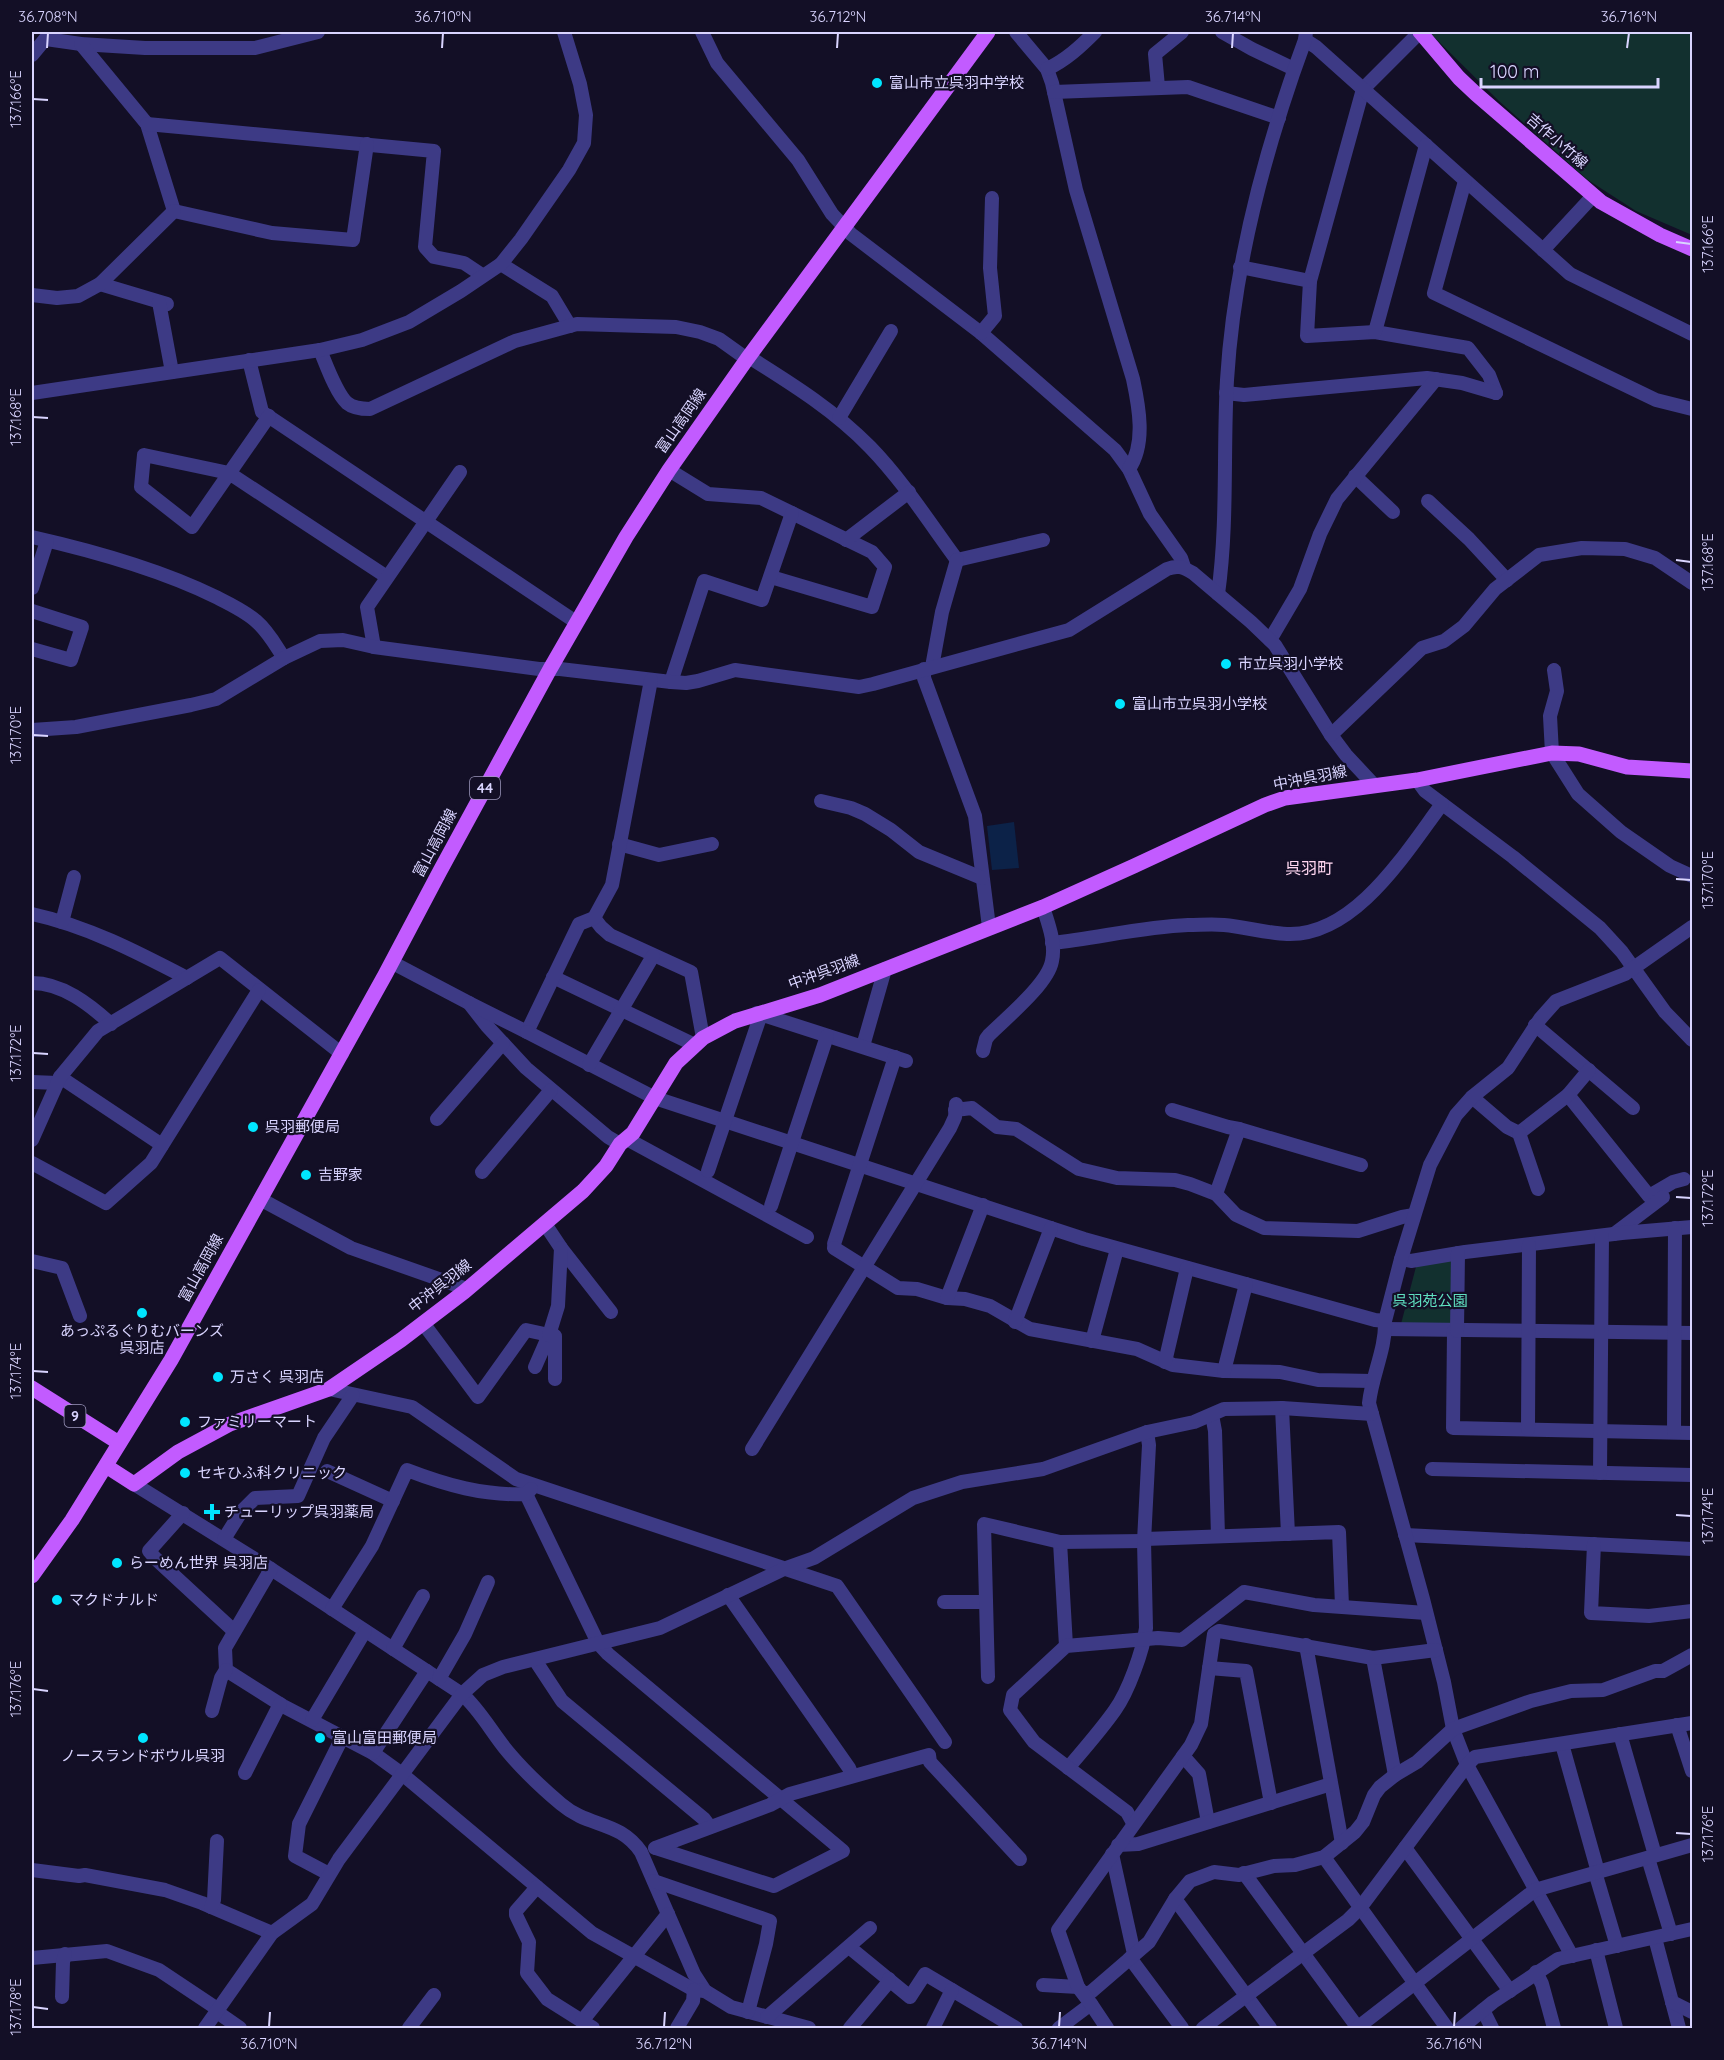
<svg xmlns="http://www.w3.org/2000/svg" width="1724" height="2060" viewBox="0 0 1724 2060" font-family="Quicksand,'Noto Sans JP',sans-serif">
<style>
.green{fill:#12302f}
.water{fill:#0c2248}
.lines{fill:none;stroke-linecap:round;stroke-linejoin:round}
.minor{stroke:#3d3a85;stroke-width:14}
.major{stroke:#c25bff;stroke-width:15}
.ticks{fill:none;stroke:#d9d4ff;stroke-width:2}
.poi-dot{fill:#00e5ff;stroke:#130f26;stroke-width:2}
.labels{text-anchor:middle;stroke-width:4.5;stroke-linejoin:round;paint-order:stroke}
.shield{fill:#130f26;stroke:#9e99be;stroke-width:1.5}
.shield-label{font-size:14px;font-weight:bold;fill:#d9d4ff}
.poi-label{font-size:15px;fill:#d9d4ff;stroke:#130f26;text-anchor:start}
.street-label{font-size:15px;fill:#d9d4ff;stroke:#130f26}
.park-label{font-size:15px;fill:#5fe0c0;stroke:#130f26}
.neighbourhood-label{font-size:16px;fill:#ffd6f0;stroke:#130f26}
.neatline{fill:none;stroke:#d9d4ff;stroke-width:2}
.ticks-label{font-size:15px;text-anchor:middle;fill:#d9d4ff}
</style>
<rect width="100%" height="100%" fill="#130f26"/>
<g class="green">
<polygon points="1429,32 1692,32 1692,235 1636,211 1588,180 1499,101"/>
<polygon points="1451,1258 1453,1321 1449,1326 1401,1324 1417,1263"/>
</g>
<polygon class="water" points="1014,822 1019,868 992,870 987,826"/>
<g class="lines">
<g class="minor">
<polyline points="702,32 717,63 798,160 832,214 851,234 981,333 1115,450 1129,469 1150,514 1181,558 1184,567"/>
<path d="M1016 32 1047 69 1052 83 1076 190 1133 379C1139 407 1146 444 1129 469"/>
<polyline points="1222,32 1252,49 1294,69"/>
<polyline points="1420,32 1363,89 1310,281 1307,336 1375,332 1468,348 1489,375 1496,393"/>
<polyline points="46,39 81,44 145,48 255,48 318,32"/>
<polyline points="1305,40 1316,47 1570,274 1692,334"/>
<polyline points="81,44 147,124 174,211"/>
<polyline points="32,55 51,32"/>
<path d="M1047 69C1066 60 1080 47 1095 32"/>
<polyline points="1158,87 1155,54 1182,32"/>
<polyline points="1054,92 1188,87 1279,118"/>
<polyline points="147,124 434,151 425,247 434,257 464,263 482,275"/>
<polyline points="1465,181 1434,293 1656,400 1692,409"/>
<polyline points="174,211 272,233 353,240 367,144"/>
<polyline points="1543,250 1593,196"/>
<polyline points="501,264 552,296 570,326"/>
<polyline points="1240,267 1310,281"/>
<polyline points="100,284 167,304"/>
<polyline points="32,295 57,298 78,296 100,284 174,211"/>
<polyline points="159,302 172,372"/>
<polyline points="1375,332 1426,145"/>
<polyline points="981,333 995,316 990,268 992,198"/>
<path d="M320 350C326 364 336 393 347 403 353 408 363 409 370 409L515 341 577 324 676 327 700 332 719 339 747 359"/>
<path d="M749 357C792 384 834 410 870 447 903 481 929 522 957 560"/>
<polyline points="249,360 262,412 576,622"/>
<polyline points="32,393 320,350 362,340 409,322 461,291 501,264 521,239 569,170 584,143 586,115 580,84 564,32"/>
<polyline points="1226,393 1244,395 1427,378 1462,383 1496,393"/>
<polyline points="269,416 192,527 141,487 144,455 229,473 387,577"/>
<polyline points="839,418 891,331"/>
<polyline points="669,470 708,494 761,498 872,552 885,567 872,607 771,577"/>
<polyline points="1355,476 1393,512"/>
<polyline points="1428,501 1469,539 1507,580"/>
<path d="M32 537C94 551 159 569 216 597 230 604 245 611 256 621 268 631 276 646 284 658"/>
<polyline points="846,540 909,492"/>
<polyline points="957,560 1043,540"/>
<polyline points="32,588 47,541"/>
<path d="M1218 594C1228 523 1223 451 1227 380 1234 264 1265 149 1305 40L1306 32"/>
<polyline points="32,611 82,627 71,660 32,649"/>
<polyline points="1270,640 1300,589 1320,534 1337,499 1436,379"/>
<polyline points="374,647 367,607 460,472"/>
<polyline points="932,667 942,612 957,560"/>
<polyline points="924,669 924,678 975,816 989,927"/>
<polyline points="1554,670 1557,691 1550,716 1552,753 1578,794 1621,832 1670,866 1692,876"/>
<polyline points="671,682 704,581 762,600 792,513"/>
<path d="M32 730 76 727 191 705 216 699 284 658 320 641 343 640 374 647 539 669H560L671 682 686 683 698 681 735 670 859 687 873 684 1069 630 1167 569C1178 565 1183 567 1193 573L1251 622 1275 645 1331 735 1346 755 1374 785"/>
<polyline points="1331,735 1422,648 1444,641 1464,626 1495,589 1539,555 1582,548 1625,549 1655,558 1692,583"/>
<polyline points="1417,780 1425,791 1513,857 1600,928 1622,952 1665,1012 1692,1040"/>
<polyline points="821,801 851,808 865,814 891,830 919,852 982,878"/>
<polyline points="619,844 659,855 712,844"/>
<path d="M32 914C87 926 137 952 187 978"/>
<polyline points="594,918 601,927 610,935 691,972 703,1038"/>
<polyline points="62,922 74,877"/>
<path d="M1052 943C1098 938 1142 927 1188 925 1200 925 1212 924 1224 925 1245 927 1266 933 1287 934 1355 937 1406 852 1442 804"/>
<polyline points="393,963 469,1003 487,1026 526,1068 608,1137 620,1144"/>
<polyline points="553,977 695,1045"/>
<path d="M32 983C62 983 89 1004 111 1024"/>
<polyline points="469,1003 527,1032 579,924 594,918 612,885 651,680"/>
<polyline points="1535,1025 1633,1108"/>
<polyline points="527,1032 655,1098 1084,1239 1375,1320 1385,1321"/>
<polyline points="863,1046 885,969"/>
<path d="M983 1051 986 1039 989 1035C1006 1018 1048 984 1052 961 1056 943 1048 923 1043 907"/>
<polyline points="589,1065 653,956"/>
<polyline points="60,1077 162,1145"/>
<polyline points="32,1082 57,1083"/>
<polyline points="1568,1095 1649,1196 1673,1182 1684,1179"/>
<polyline points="1472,1097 1507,1127 1519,1133 1568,1095 1589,1070"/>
<polyline points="955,1110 972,1108 997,1127 1016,1129 1079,1169 1117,1178 1175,1180 1190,1184 1216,1194 1236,1215 1264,1228 1358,1231 1402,1217 1414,1215"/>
<polyline points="1172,1110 1228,1127 1239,1129"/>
<polyline points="437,1119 503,1043"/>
<polyline points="1519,1133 1538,1189"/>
<polyline points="627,1139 807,1237"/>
<polyline points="32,1140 60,1077 98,1031 220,958 342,1054"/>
<polyline points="32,1163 106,1203 151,1163 259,990"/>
<polyline points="708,1171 759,1020 757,1013 906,1061"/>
<polyline points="482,1172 551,1090"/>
<polyline points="1216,1194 1239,1129 1361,1165"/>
<polyline points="260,1199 351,1248 467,1289"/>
<polyline points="771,1206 827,1036"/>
<polyline points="545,1224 561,1248 611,1312"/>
<polyline points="1614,1234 1663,1197"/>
<polyline points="834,1244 895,1057"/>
<polyline points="834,1248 898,1288 917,1289 947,1298 965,1299 990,1306 1030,1329 1137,1349 1173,1365 1224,1371 1280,1372 1318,1380 1373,1381"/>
<polyline points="1401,1259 1411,1261 1465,1252 1622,1233 1692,1227"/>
<polyline points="32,1261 62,1268 80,1316"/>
<polyline points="947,1298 983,1205"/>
<polyline points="1015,1322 1051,1228"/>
<polyline points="423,1323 478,1397 526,1330 549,1335 535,1367"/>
<polyline points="1385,1329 1692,1333"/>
<polyline points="1454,1331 1453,1428 1692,1433"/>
<polyline points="1457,1331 1458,1253"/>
<polyline points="1092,1341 1117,1249"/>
<polyline points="1165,1362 1187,1268"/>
<polyline points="1224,1371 1246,1284"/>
<polyline points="555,1379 555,1336 549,1335 558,1306 561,1248"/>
<polyline points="329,1389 412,1407 516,1479 837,1586 945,1742"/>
<polyline points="1282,1408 1288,1534"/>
<polyline points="1212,1415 1215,1431 1218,1536"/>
<polyline points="1528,1429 1529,1245"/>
<polyline points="1674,1432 1675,1228"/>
<polyline points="752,1449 950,1128 955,1117 956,1104"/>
<polyline points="1432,1469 1692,1475"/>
<polyline points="327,1471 393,1501"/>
<polyline points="1600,1473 1602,1236"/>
<path d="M134 1484 271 1569 462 1694C481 1711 492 1733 508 1752 524 1771 542 1788 561 1804 589 1828 619 1820 641 1852L694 1974 705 1991 731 2007 809 2028"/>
<polyline points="526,1494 598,1643 608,1654 843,1851 774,1886 656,1848"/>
<polyline points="183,1513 149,1551 156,1559 234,1631"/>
<polyline points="1405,1535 1692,1549"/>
<polyline points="224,1539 241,1512 255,1498 298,1496 324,1438 353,1395"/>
<polyline points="1145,1539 1339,1532 1342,1606"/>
<polyline points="1060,1542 1066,1646"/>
<polyline points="1594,1544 1591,1613 1649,1616 1692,1611"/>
<polyline points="271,1569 225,1648 226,1670 283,1706 373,1753 402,1774 592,1933 694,1990 705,1991"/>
<polyline points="728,1595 849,1768 852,1775"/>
<polyline points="944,1602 986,1602"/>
<path d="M332 1609 372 1546 407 1470C446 1485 484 1496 526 1494L531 1489"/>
<polyline points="1306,1645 1342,1843"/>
<polyline points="393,1649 423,1596"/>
<polyline points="1373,1658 1395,1775"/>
<polyline points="535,1660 562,1701 704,1819 710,1827"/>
<polyline points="1209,1668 1246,1671 1271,1803"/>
<polyline points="988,1677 984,1524 1060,1542 1144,1541"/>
<polyline points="439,1679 465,1634 488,1582"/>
<polyline points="212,1711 221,1678 226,1670"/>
<polyline points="312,1720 365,1631"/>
<polyline points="1677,1725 1692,1771"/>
<polyline points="1620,1734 1655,1855"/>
<polyline points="1562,1744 1598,1872"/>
<polyline points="373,1753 427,1671"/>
<polyline points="1183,1756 1199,1774 1208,1822"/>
<path d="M1068 1768C1084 1749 1101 1730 1115 1710 1128 1692 1143 1651 1146 1628L1144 1541 1149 1445 1147 1432"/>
<polyline points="245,1773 280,1704"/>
<polyline points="1133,1823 1127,1812 1034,1742 1010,1710 1013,1695 1066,1646 1158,1638 1182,1640 1244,1592 1314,1605 1426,1613"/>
<polyline points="1118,1845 1138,1844 1331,1784"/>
<polyline points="655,1848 770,1805 790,1794 929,1755 930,1762 1020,1859"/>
<polyline points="1405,1848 1510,1991"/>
<polyline points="1112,1854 1134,1954"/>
<polyline points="1324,1857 1447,2028"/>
<polyline points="1648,1858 1671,1934"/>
<polyline points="32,1870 79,1876 85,1875 165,1890 202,1903 272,1933"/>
<polyline points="1595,1872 1617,1946"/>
<polyline points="1244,1873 1358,2028"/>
<polyline points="329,1874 295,1856 299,1824 343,1736"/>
<polyline points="654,1881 770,1921 766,1944 748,2012"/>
<polyline points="537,1887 516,1911 516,1915 529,1942 527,1973 547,1999 593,2028"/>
<polyline points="1175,1899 1270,2028"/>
<polyline points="211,1907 214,1900 217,1841"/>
<polyline points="1655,1938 1679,2028"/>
<polyline points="849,1947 910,1997 925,1974 1016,2028"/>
<polyline points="1596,1950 1616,2028"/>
<path d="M1572 1956 1467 1765 1453 1729 1444 1682 1423 1599 1369 1403C1372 1375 1386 1349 1385 1321L1401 1259 1430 1165 1456 1115 1472 1097 1508 1068 1540 1019 1556 1001 1625 974 1692 927"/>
<polyline points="32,1958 107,1951 159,1970 219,2010"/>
<polyline points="1130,1958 1182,2028"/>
<polyline points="1536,1972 1542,1984 1554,2028"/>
<polyline points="1043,1985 1078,1987"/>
<polyline points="1084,1994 1091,1992 1149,1942 1175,1899 1190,1881 1214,1872 1239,1875 1274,1866 1295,1865 1324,1857 1355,1832 1363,1822 1374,1795 1380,1787 1395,1775 1417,1762 1453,1729 1531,1701 1571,1691 1603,1690 1655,1671 1663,1671 1692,1655"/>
<polyline points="62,1997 63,1962 65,1954"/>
<polyline points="1672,2002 1692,2012"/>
<polyline points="1483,2010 1492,2028"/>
<polyline points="217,2012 240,2028"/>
<polyline points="767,2017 870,1928"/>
<polyline points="582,2021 668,1914"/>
<polyline points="205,2028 272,1933 312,1904 339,1859 462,1694 483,1675 503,1667 660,1628 786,1568 814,1558 913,1498 962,1482 1043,1469 1147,1432 1194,1422 1224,1409 1282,1408 1372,1414"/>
<polyline points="409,2028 434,1995"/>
<polyline points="677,2028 693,2001 694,1990"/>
<polyline points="850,2028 887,1984 889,1979"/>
<polyline points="933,2028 952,1990"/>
<polyline points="1059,2028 1091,2004"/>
<polyline points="1107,2028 1091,2004 1078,1987 1058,1930 1191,1745 1201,1724 1214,1634 1219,1631 1373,1658 1436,1650"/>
<polyline points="1203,2028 1348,1920 1360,1908 1467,1765 1475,1757 1692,1723"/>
<polyline points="1357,2028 1535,1890 1692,1845"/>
<polyline points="1461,2028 1493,2002 1558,1959 1692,1929"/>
</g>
<g class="major">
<polyline points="1420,32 1459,78 1476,94 1601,202 1660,235 1692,249"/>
<polyline points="32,1388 119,1443"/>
<polyline points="106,1466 134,1484 178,1452 230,1424 329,1389 401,1340 464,1292 583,1191 606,1166 620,1144 633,1133 676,1063 703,1038 735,1021 820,995 1043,907 1134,866 1265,805 1285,798 1417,780 1552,753 1579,754 1627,767 1692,771"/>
<polyline points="32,1576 72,1520 171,1360 385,975 440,871 550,669 626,537 669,470 747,359 988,32"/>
</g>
</g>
<path class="ticks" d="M47 48 48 33M442 48 443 33M837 48 838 33M1232 48 1233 33M1627 48 1629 33M33 99 48 100M1676 242 1691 244M33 417 48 418M1676 560 1691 562M33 735 48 736M1676 879 1691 880M33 1053 48 1054M1676 1197 1691 1198M33 1371 48 1372M1676 1515 1691 1516M33 1689 48 1691M1676 1833 1691 1834M33 2007 48 2009M269 2027 270 2012M664 2027 665 2012M1059 2027 1060 2012M1454 2027 1455 2012"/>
<g class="poi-dot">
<circle cx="877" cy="83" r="6"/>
<circle cx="1226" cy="664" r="6"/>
<circle cx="1120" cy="704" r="6"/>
<circle cx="253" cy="1127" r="6"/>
<circle cx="306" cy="1175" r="6"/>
<circle cx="142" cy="1313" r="6"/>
<circle cx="218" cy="1377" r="6"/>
<circle cx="185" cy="1422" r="6"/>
<circle cx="185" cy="1473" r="6"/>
<path d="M209 1503h6v6h6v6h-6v6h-6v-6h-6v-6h6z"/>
<circle cx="117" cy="1563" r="6"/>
<circle cx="57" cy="1600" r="6"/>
<circle cx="143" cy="1738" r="6"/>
<circle cx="320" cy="1738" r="6"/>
</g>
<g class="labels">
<g class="shield">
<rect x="470" y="777" width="30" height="22" rx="4.5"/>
<rect x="64.5" y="1405" width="21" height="22" rx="4.5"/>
</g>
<g class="shield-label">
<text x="485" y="793">44</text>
<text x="75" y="1421">9</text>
</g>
<g class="poi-label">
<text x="889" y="88">富山市立呉羽中学校</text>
<text x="1238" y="669">市立呉羽小学校</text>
<text x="1132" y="709">富山市立呉羽小学校</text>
<text x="265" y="1132">呉羽郵便局</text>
<text x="318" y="1180">吉野家</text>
<text x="142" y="1336" text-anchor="middle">あっぷるぐりむバーンズ<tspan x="142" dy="17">呉羽店</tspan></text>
<text x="230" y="1382">万さく 呉羽店</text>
<text x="197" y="1427">ファミリーマート</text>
<text x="197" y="1478">セキひふ科クリニック</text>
<text x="224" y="1517">チューリップ呉羽薬局</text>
<text x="129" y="1568">らーめん世界 呉羽店</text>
<text x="69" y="1605">マクドナルド</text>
<text x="332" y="1743">富山富田郵便局</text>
<text x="143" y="1761" text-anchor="middle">ノースランドボウル呉羽</text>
</g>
<g class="street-label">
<text transform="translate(1557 141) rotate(41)" y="5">吉作小竹線</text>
<text transform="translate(681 421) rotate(-55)" y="5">富山高岡線</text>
<text transform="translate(1310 778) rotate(-11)" y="5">中沖呉羽線</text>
<text transform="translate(435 843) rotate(-62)" y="5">富山高岡線</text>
<text transform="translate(824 972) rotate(-20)" y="5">中沖呉羽線</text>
<text transform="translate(201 1268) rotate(-61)" y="5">富山高岡線</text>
<text transform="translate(440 1286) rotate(-38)" y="5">中沖呉羽線</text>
</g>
<g class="park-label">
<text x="1430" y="1306">呉羽苑公園</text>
</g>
<g class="neighbourhood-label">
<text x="1309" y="874">呉羽町</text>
</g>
</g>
<rect width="1724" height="2060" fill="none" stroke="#130f26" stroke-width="66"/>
<path d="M1481 78v9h177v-9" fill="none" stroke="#d9d4ff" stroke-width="3"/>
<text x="1490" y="78" font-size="18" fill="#d9d4ff" stroke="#130f26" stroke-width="4.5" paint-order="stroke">100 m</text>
<rect x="33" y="33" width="1658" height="1994" class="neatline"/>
<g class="ticks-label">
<text x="48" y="22">36.708°N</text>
<text x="443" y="22">36.710°N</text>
<text x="838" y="22">36.712°N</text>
<text x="1233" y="22">36.714°N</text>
<text x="1629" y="22">36.716°N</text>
<text transform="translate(16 99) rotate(-90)" y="5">137.166°E</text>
<text transform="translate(1708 244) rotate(-90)" y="5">137.166°E</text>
<text transform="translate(16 417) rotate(-90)" y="5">137.168°E</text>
<text transform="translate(1708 562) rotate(-90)" y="5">137.168°E</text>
<text transform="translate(16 735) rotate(-90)" y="5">137.170°E</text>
<text transform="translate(1708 880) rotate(-90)" y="5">137.170°E</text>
<text transform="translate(16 1053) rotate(-90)" y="5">137.172°E</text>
<text transform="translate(1708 1198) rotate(-90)" y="5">137.172°E</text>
<text transform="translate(16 1371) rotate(-90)" y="5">137.174°E</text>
<text transform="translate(1708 1516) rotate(-90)" y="5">137.174°E</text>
<text transform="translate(16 1689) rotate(-90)" y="5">137.176°E</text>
<text transform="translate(1708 1834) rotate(-90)" y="5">137.176°E</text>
<text transform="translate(16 2007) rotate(-90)" y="5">137.178°E</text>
<text x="269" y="2049">36.710°N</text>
<text x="664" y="2049">36.712°N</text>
<text x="1059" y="2049">36.714°N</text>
<text x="1454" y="2049">36.716°N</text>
</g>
</svg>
